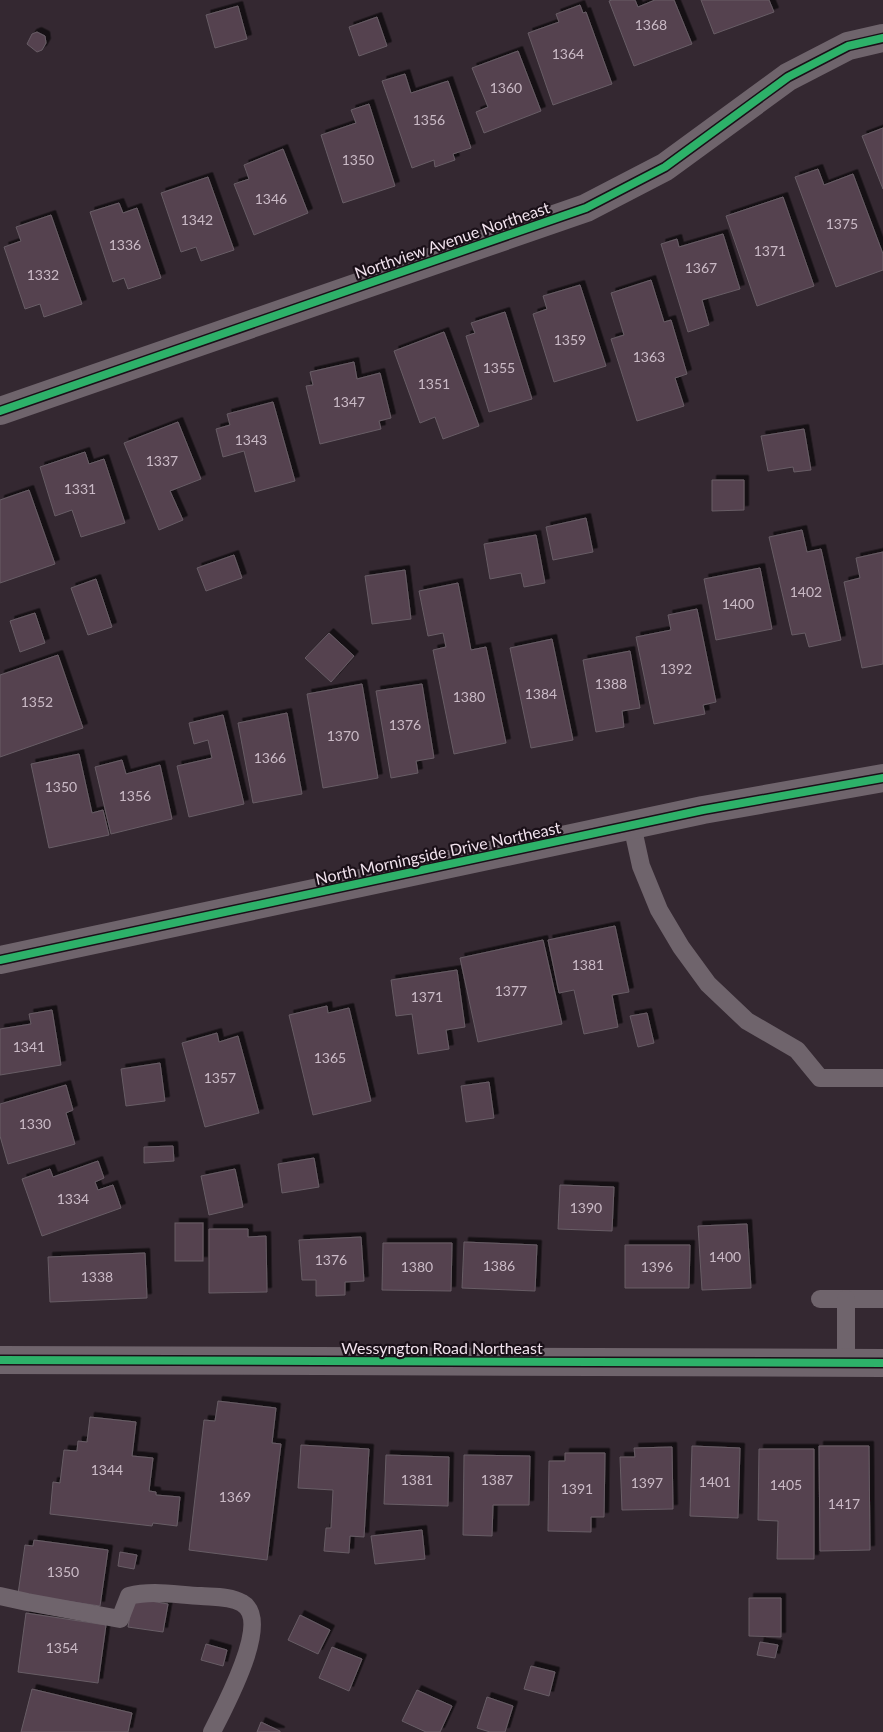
<svg xmlns="http://www.w3.org/2000/svg" width="883" height="1732" viewBox="0 0 883 1732" font-family="Lato,sans-serif">
<style>
.building{fill:#544250;stroke:#685d65;filter:url(#shadow)}
.lines{fill:none;stroke-linecap:round;stroke-linejoin:round}
.service{stroke:#6f646c;stroke-width:18}
.minor{stroke:#6f646c;stroke-width:28}
.cycleway-casing{stroke:#1a1018;stroke-width:11}
.cycleway{stroke:#2db169;stroke-width:8}
.labels{text-anchor:middle;stroke-width:4.5;stroke-linejoin:round;paint-order:stroke}
.number-label{font-size:14px;fill:#cabac6}
.street-label{font-size:16px;fill:#f1e2ed;stroke:#1a1018}
</style>
<defs>
<filter id="shadow"><feDropShadow dx="4.5" dy="-4.5" stdDeviation="0" flood-color="#0009"/></filter>
</defs>
<rect width="100%" height="100%" fill="#342831"/>
<g class="building">
<polygon points="612,0 635,0 638,7 655,0 674,0 692,44 634,66 609,1"/>
<polygon points="701,0 769,0 774,12 714,34"/>
<polygon points="580,5 583,13 586,12 612,84 553,105 528,33 559,22 556,14"/>
<polygon points="238,6 247,39 215,48 206,15"/>
<polygon points="377,17 387,46 359,56 349,27"/>
<polygon points="37,32 45,36 46,43 42,50 37,52 27,44 32,34"/>
<polygon points="518,51 541,111 484,133 476,112 488,107 472,68"/>
<polygon points="405,74 411,93 448,81 471,148 453,154 455,160 435,167 434,160 412,168 382,81"/>
<polygon points="369,104 395,186 343,203 321,135 356,123 351,110"/>
<polygon points="883,128 883,189 862,136"/>
<polygon points="283,149 308,213 254,235 234,184 249,179 244,165"/>
<polygon points="818,169 824,185 853,174 883,254 883,270 836,287 795,177"/>
<polygon points="208,177 234,250 201,261 196,247 181,252 161,193"/>
<polygon points="783,197 814,286 757,306 726,216"/>
<polygon points="119,203 123,213 137,208 161,278 128,289 124,278 113,282 90,212"/>
<polygon points="51,215 82,304 44,317 40,304 25,309 4,247 21,241 16,227"/>
<polygon points="723,234 740,289 702,300 709,325 688,332 661,244 677,239 679,247"/>
<polygon points="651,280 664,322 671,320 687,374 675,378 684,406 637,421 611,339 624,335 611,293"/>
<polygon points="580,285 606,366 554,382 533,314 547,309 543,296"/>
<polygon points="505,312 532,399 489,412 466,336 475,333 471,323"/>
<polygon points="444,332 479,426 443,439 435,417 420,423 394,351"/>
<polygon points="354,362 357,379 380,373 391,418 379,421 381,429 320,444 306,386 313,385 310,372"/>
<polygon points="273,402 295,481 255,492 244,451 223,457 216,429 230,425 227,414"/>
<polygon points="178,422 201,479 170,491 183,520 159,530 124,443"/>
<polygon points="804,429 811,470 794,472 793,467 768,471 761,436"/>
<polygon points="85,452 89,464 104,459 125,523 81,537 72,510 55,516 40,467"/>
<polygon points="712,480 744,480 744,510 712,511"/>
<polygon points="29,490 55,564 0,583 0,500"/>
<polygon points="586,518 593,552 553,560 546,527"/>
<polygon points="802,530 807,552 821,549 841,640 809,647 805,633 792,635 769,537"/>
<polygon points="536,535 545,583 524,587 521,573 490,579 484,544"/>
<polygon points="883,552 883,664 862,668 844,582 860,578 856,558"/>
<polygon points="234,555 242,578 206,591 197,568"/>
<polygon points="760,568 772,629 716,640 704,579"/>
<polygon points="405,570 411,619 372,624 365,576"/>
<polygon points="96,579 112,627 88,635 71,588"/>
<polygon points="458,583 471,650 486,647 506,743 454,754 433,650 446,647 443,633 428,636 419,591"/>
<polygon points="697,609 716,702 703,705 705,714 654,724 636,637 671,630 668,615"/>
<polygon points="35,613 45,643 20,652 10,621"/>
<polygon points="329,633 354,656 331,682 305,658"/>
<polygon points="552,639 573,740 531,748 510,648"/>
<polygon points="630,651 640,708 622,711 624,727 596,732 583,660"/>
<polygon points="58,655 83,728 0,757 0,675"/>
<polygon points="362,684 378,778 323,788 307,694"/>
<polygon points="422,684 434,758 416,761 418,773 391,778 376,691"/>
<polygon points="287,713 302,794 253,803 238,723"/>
<polygon points="223,715 244,804 189,817 177,766 212,758 208,740 194,744 189,723"/>
<polygon points="79,754 92,813 103,810 109,835 49,848 31,764"/>
<polygon points="122,760 126,774 160,765 172,819 111,834 95,767"/>
<polygon points="615,926 629,992 612,995 618,1027 584,1034 574,990 559,993 548,940"/>
<polygon points="543,940 562,1024 478,1042 460,958"/>
<polygon points="457,970 465,1027 446,1030 449,1049 418,1054 412,1014 396,1016 391,980"/>
<polygon points="327,1006 328,1013 349,1008 371,1101 313,1115 289,1015"/>
<polygon points="52,1010 61,1065 0,1075 0,1029 31,1024 29,1014"/>
<polygon points="647,1013 654,1043 638,1047 630,1016"/>
<polygon points="217,1033 219,1042 238,1036 259,1113 205,1127 182,1043"/>
<polygon points="160,1063 165,1101 126,1106 121,1069"/>
<polygon points="489,1082 494,1118 466,1122 461,1086"/>
<polygon points="66,1085 73,1110 66,1113 75,1144 8,1164 0,1136 0,1104"/>
<polygon points="173,1146 174,1161 144,1163 144,1147"/>
<polygon points="314,1158 319,1187 282,1193 278,1164"/>
<polygon points="98,1161 104,1178 95,1182 98,1190 113,1185 121,1208 42,1236 22,1179 50,1169 53,1177"/>
<polygon points="235,1169 243,1207 209,1215 201,1176"/>
<polygon points="560,1185 614,1187 612,1231 558,1229"/>
<rect x="175" y="1223" width="28" height="38"/>
<polygon points="747,1224 751,1288 702,1290 698,1226"/>
<polygon points="209,1229 248,1229 248,1237 266,1236 267,1292 209,1293"/>
<polygon points="361,1237 364,1281 345,1282 345,1295 316,1296 316,1280 302,1280 299,1240"/>
<polygon points="464,1242 537,1245 535,1291 462,1288"/>
<polygon points="383,1243 452,1243 451,1291 382,1290"/>
<polygon points="625,1245 690,1245 689,1288 625,1288"/>
<polygon points="145,1253 147,1298 50,1302 48,1257"/>
<polygon points="218,1401 276,1408 272,1443 281,1444 267,1560 189,1550 204,1420 215,1421"/>
<polygon points="90,1417 136,1422 132,1456 153,1458 149,1491 156,1492 156,1495 180,1497 177,1526 153,1523 152,1526 50,1514 53,1482 60,1483 64,1450 77,1451 78,1441 87,1442"/>
<polygon points="301,1445 369,1449 364,1537 350,1536 349,1553 324,1551 326,1528 331,1528 333,1490 298,1488"/>
<polygon points="692,1446 740,1448 738,1518 690,1516"/>
<polygon points="819,1446 869,1446 870,1550 820,1551"/>
<polygon points="672,1447 673,1509 622,1510 620,1457 635,1457 634,1448"/>
<polygon points="759,1449 814,1449 814,1559 777,1559 778,1521 758,1520"/>
<polygon points="565,1453 605,1453 604,1517 591,1517 591,1532 548,1531 549,1461 565,1461"/>
<polygon points="386,1455 449,1457 448,1506 384,1504"/>
<polygon points="464,1455 530,1456 529,1505 493,1505 492,1536 463,1535"/>
<polygon points="422,1530 425,1559 375,1564 371,1536"/>
<polygon points="34,1540 108,1550 100,1606 18,1594 25,1545 33,1546"/>
<polygon points="120,1552 137,1555 134,1569 118,1566"/>
<polygon points="133,1598 168,1604 163,1632 128,1627"/>
<polygon points="749,1598 781,1598 781,1637 749,1636"/>
<polygon points="26,1613 106,1625 98,1683 18,1672"/>
<polygon points="300,1615 330,1630 318,1654 288,1640"/>
<polygon points="760,1642 778,1645 775,1658 757,1655"/>
<polygon points="206,1644 227,1650 223,1666 201,1660"/>
<polygon points="332,1647 362,1659 349,1691 319,1678"/>
<polygon points="531,1666 555,1672 549,1696 524,1689"/>
<polygon points="32,1689 132,1713 128,1732 21,1732"/>
<polygon points="417,1690 452,1706 440,1732 426,1732 402,1721"/>
<polygon points="487,1697 513,1706 505,1732 490,1732 477,1728"/>
<polygon points="261,1722 280,1731 280,1732 257,1732"/>
</g>
<g class="lines">
<g class="service">
<polyline points="632,825 641,866 659,910 681,947 708,984 747,1021 797,1050 820,1078 883,1078"/>
<polyline points="820,1299 883,1299"/>
<polyline points="846,1363 846,1299"/>
<path d="M0 1596 27 1602 120 1619 129 1596C152 1590 177 1595 201 1596 214 1597 230 1596 242 1603 273 1620 223 1709 212 1732"/>
</g>
<g class="minor">
<polyline points="0,411 586,208 665,167 788,77 848,46 883,38"/>
<polyline points="0,960 703,810 883,778"/>
<polyline points="0,1360 883,1363"/>
</g>
<g class="cycleway-casing">
<g id="cycleway">
<polyline points="0,411 586,208 665,167 788,77 848,46 883,38"/>
<polyline points="0,960 703,810 883,778"/>
<polyline points="0,1360 883,1363"/>
</g>
</g>
<use href="#cycleway" class="cycleway"/>
</g>
<g class="labels">
<g class="number-label">
<text x="651" y="30">1368</text>
<text x="568" y="59">1364</text>
<text x="506" y="93">1360</text>
<text x="429" y="125">1356</text>
<text x="358" y="165">1350</text>
<text x="271" y="204">1346</text>
<text x="197" y="225">1342</text>
<text x="842" y="229">1375</text>
<text x="125" y="250">1336</text>
<text x="770" y="256">1371</text>
<text x="701" y="273">1367</text>
<text x="43" y="280">1332</text>
<text x="570" y="345">1359</text>
<text x="649" y="362">1363</text>
<text x="499" y="373">1355</text>
<text x="434" y="389">1351</text>
<text x="349" y="407">1347</text>
<text x="251" y="445">1343</text>
<text x="162" y="466">1337</text>
<text x="80" y="494">1331</text>
<text x="806" y="597">1402</text>
<text x="738" y="609">1400</text>
<text x="676" y="674">1392</text>
<text x="611" y="689">1388</text>
<text x="541" y="699">1384</text>
<text x="469" y="702">1380</text>
<text x="37" y="707">1352</text>
<text x="405" y="730">1376</text>
<text x="343" y="741">1370</text>
<text x="270" y="763">1366</text>
<text x="61" y="792">1350</text>
<text x="135" y="801">1356</text>
<text x="588" y="970">1381</text>
<text x="511" y="996">1377</text>
<text x="427" y="1002">1371</text>
<text x="29" y="1052">1341</text>
<text x="330" y="1063">1365</text>
<text x="220" y="1083">1357</text>
<text x="35" y="1129">1330</text>
<text x="73" y="1204">1334</text>
<text x="586" y="1213">1390</text>
<text x="725" y="1262">1400</text>
<text x="331" y="1265">1376</text>
<text x="499" y="1271">1386</text>
<text x="417" y="1272">1380</text>
<text x="657" y="1272">1396</text>
<text x="97" y="1282">1338</text>
<text x="107" y="1475">1344</text>
<text x="417" y="1485">1381</text>
<text x="497" y="1485">1387</text>
<text x="715" y="1487">1401</text>
<text x="647" y="1488">1397</text>
<text x="786" y="1490">1405</text>
<text x="577" y="1494">1391</text>
<text x="235" y="1502">1369</text>
<text x="844" y="1509">1417</text>
<text x="63" y="1577">1350</text>
<text x="62" y="1653">1354</text>
</g>
<g class="street-label">
<text transform="translate(452 240) rotate(-19)" y="6">Northview Avenue Northeast</text>
<text transform="translate(438 853) rotate(-12)" y="6">North Morningside Drive Northeast</text>
<text x="442" y="1354">Wessyngton Road Northeast</text>
</g>
</g>
</svg>
